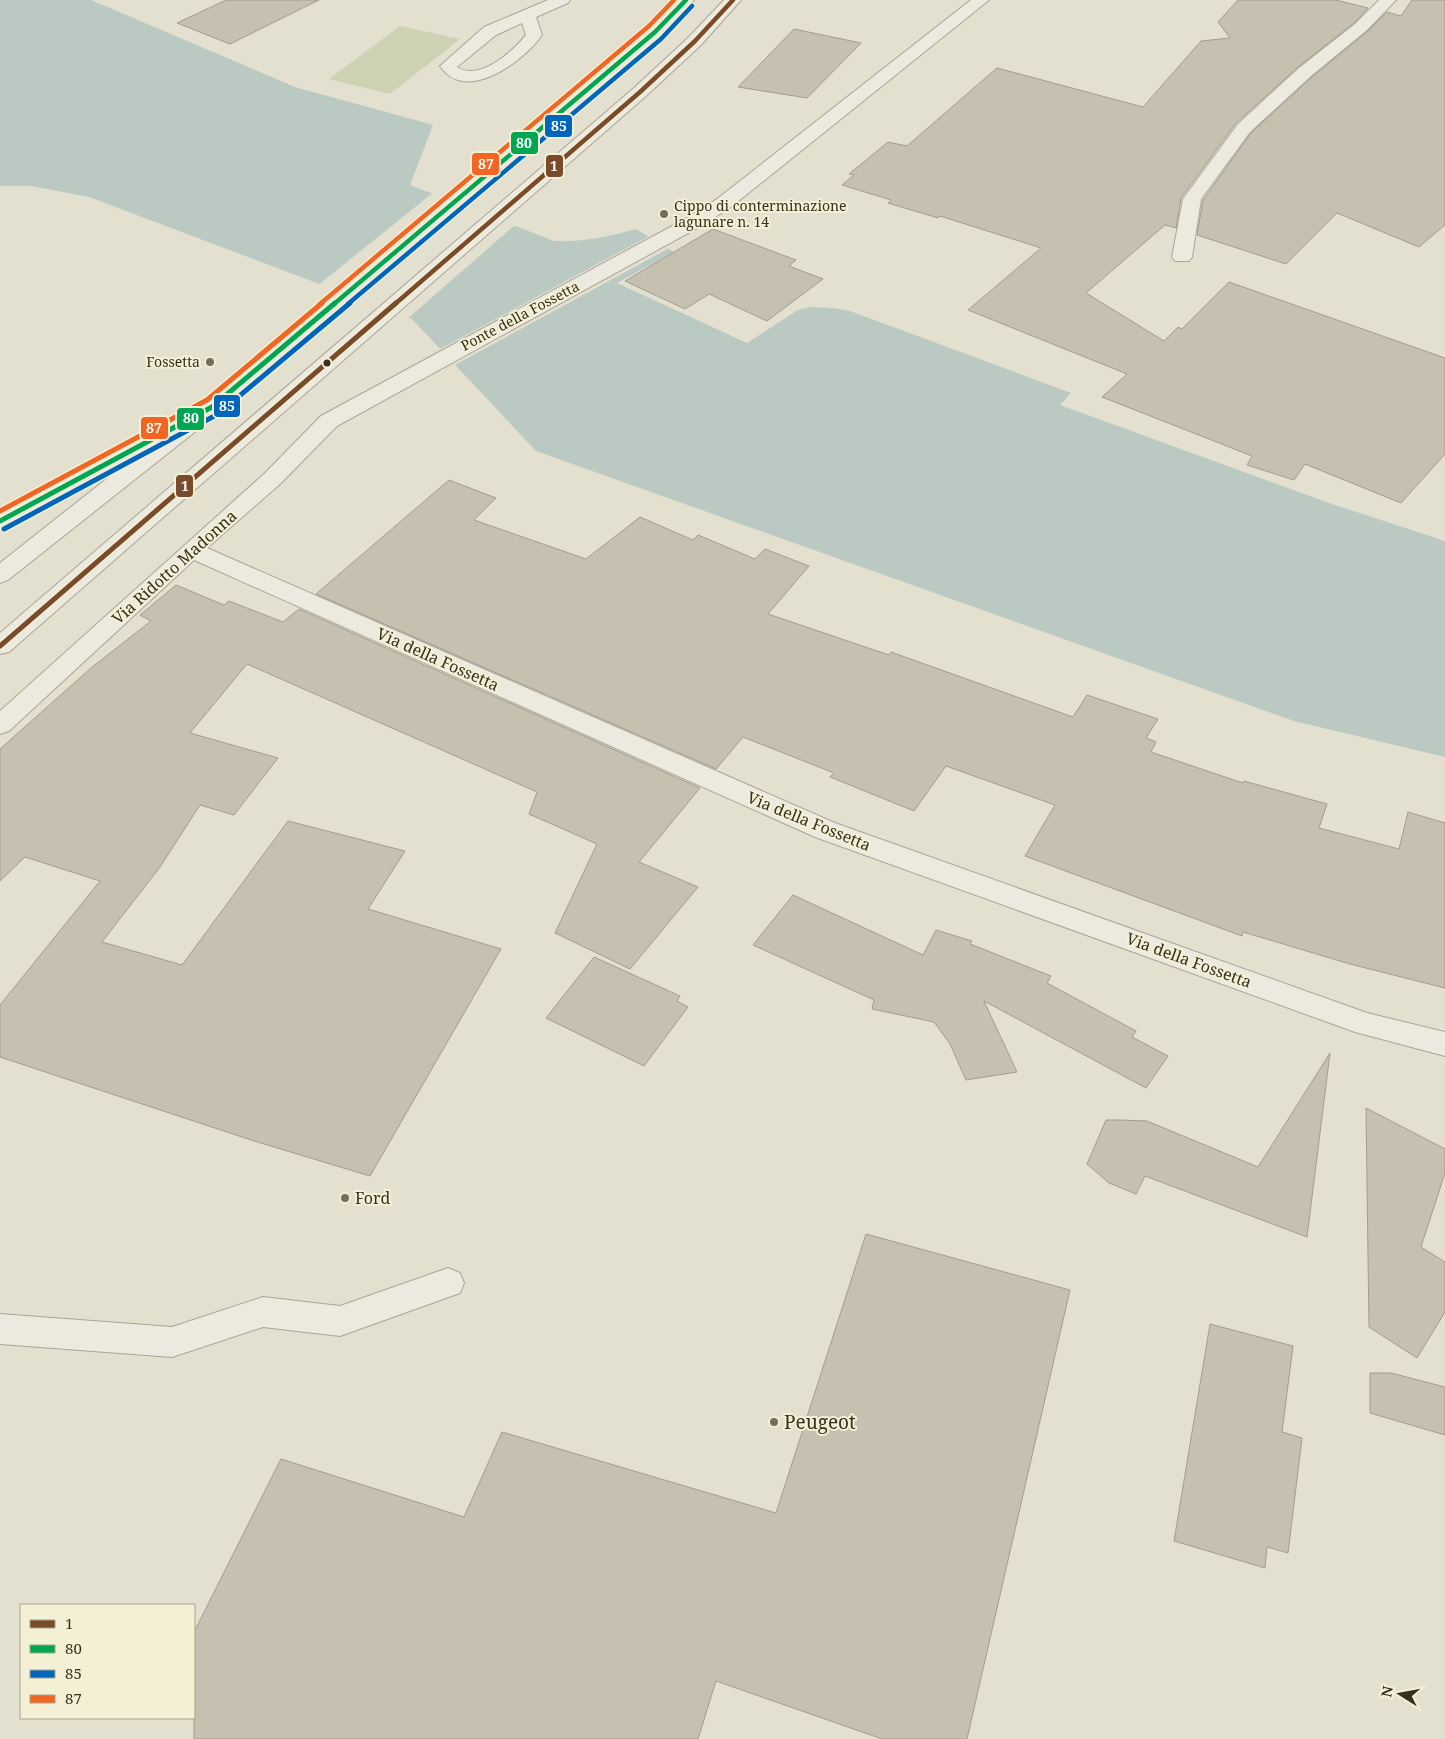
<svg xmlns="http://www.w3.org/2000/svg" width="1445" height="1739" viewBox="0 0 1445 1739" font-family="'Noto Serif',serif">
<style>
.green{fill:#cdd3b2}
.water{fill:#bac9c2}
.pier{fill:#e3e0cf}
.building{fill:#c6c0b0;stroke:#a39c8e}
.lines{fill:none;stroke-linecap:round;stroke-linejoin:round}
.minor-casing{stroke:#a8a597;stroke-width:2}
.minor{fill:#eceadf;fill-rule:evenodd}
.bus-1-far1-casing{stroke:#f3f0d6;stroke-width:7}
.bus-1-casing{stroke:#f3f0d6;stroke-width:8}
.bus-2-far1-casing{stroke:#f3f0d6;stroke-width:7}
.bus-2-casing{stroke:#f3f0d6;stroke-width:8}
.bus-3-far1-casing{stroke:#f3f0d6;stroke-width:7}
.bus-3-casing{stroke:#f3f0d6;stroke-width:8}
.bus-4-far1-casing{stroke:#f3f0d6;stroke-width:7}
.bus-4-casing{stroke:#f3f0d6;stroke-width:8}
.bus-1-far1{stroke:#7a4b2a;stroke-width:4.5}
.bus-1{stroke:#7a4b2a;stroke-width:5}
.bus-2-far1{stroke:#00a651;stroke-width:4.5}
.bus-2{stroke:#00a651;stroke-width:5}
.bus-3-far1{stroke:#0065bd;stroke-width:4.5}
.bus-3{stroke:#0065bd;stroke-width:5}
.bus-4-far1{stroke:#f26522;stroke-width:4.5}
.bus-4{stroke:#f26522;stroke-width:5}
.poi-dot{fill:#736d5d;stroke:#f3f0d6;stroke-width:2}
.bus-dot{fill:#372f20;stroke:#f3f0d6;stroke-width:2}
.labels{text-anchor:middle;stroke-width:4;stroke-linejoin:round;paint-order:stroke}
.far-poi-label{font-size:14px;fill:#372f20;stroke:#f3f0d6;text-anchor:start}
.far-street-label{font-size:14px;fill:#372f20;stroke:#f3f0d6}
.street-label{font-size:16px;fill:#372f20;stroke:#f3f0d6}
.poi-label{font-size:16px;fill:#372f20;stroke:#f3f0d6;text-anchor:start}
.near-poi-label{font-size:19px;fill:#372f20;stroke:#f3f0d6;text-anchor:start}
.line-badge{stroke:#f3f0d6;stroke-width:2}
.badge-label{font-size:14px;text-anchor:middle;font-weight:bold;fill:#fff}
</style>
<rect width="100%" height="100%" fill="#e3e0cf"/>
<polygon class="green" points="400,26 460,39 390,94 329,79"/>
<path class="water" d="M0 0H91L295 87 433 125 410 185 554 241C583 242 608 237 636 229L674 252 617 283 747 343 798 310 810 307 833 308 850 311 1071 393 1060 405 1326 502 1445 541V757L1294 721 536 451 412 319 89 197 31 186H0Z"/>
<g class="pier">
<polygon points="434,192 515,225 406,320 317,286"/>
<polygon points="651,235 671,247 453,366 438,350"/>
</g>
<g class="building">
<polygon points="226,0 319,0 230,44 177,23"/>
<polygon points="1238,0 1336,0 1368,8 1354,23 1298,67 1236,123 1181,198 1176,228 1165,225 1086,293 1164,341 1178,327 1182,329 1229,282 1445,358 1445,454 1401,503 1305,464 1294,480 1247,465 1252,456 1102,397 1127,374 968,310 1041,248 940,216 938,218 888,203 891,200 842,185 854,175 849,174 888,142 907,146 997,68 1143,107 1201,41 1230,38 1218,22"/>
<polygon points="1412,0 1445,0 1445,225 1419,247 1337,213 1286,264 1197,235 1203,200 1251,133 1312,77 1368,31 1387,12 1401,16"/>
<polygon points="794,29 861,43 807,98 738,87"/>
<polygon points="713,229 796,260 789,266 823,279 767,321 709,294 685,309 625,281"/>
<polygon points="449,480 496,498 474,520 586,559 640,517 693,540 698,535 755,559 765,549 809,566 768,614 889,655 891,652 1073,717 1087,695 1158,719 1146,738 1156,742 1151,752 1243,783 1244,781 1327,804 1319,828 1399,849 1408,812 1445,823 1445,988 1350,964 1243,932 1242,936 1025,856 1055,805 946,766 914,811 830,777 834,773 743,737 716,769 316,594"/>
<polygon points="176,585 224,605 229,601 283,622 299,609 700,788 639,862 698,887 630,969 555,933 597,844 529,814 537,792 247,664 190,733 278,758 234,815 200,805 160,867 102,942 182,965 288,821 405,851 368,909 501,949 370,1176 254,1141 0,1057 0,1005 100,881 25,857 0,881 0,749 91,668 151,621 140,615"/>
<polygon points="793,895 923,955 936,930 972,941 970,944 1051,976 1047,983 1136,1031 1132,1037 1168,1056 1146,1088 984,1001 1017,1072 966,1080 950,1044 934,1022 872,1009 874,1000 753,945"/>
<polygon points="594,957 680,996 677,1001 688,1007 644,1066 546,1018"/>
<polygon points="1330,1053 1307,1237 1145,1176 1136,1194 1109,1183 1087,1164 1106,1120 1119,1120 1147,1121 1258,1167"/>
<polygon points="1366,1108 1445,1149 1445,1173 1421,1247 1445,1262 1445,1312 1417,1358 1369,1327"/>
<polygon points="866,1234 1070,1290 967,1739 882,1739 716,1681 698,1739 194,1739 194,1632 281,1459 464,1517 502,1432 776,1513"/>
<polygon points="1210,1324 1293,1346 1282,1432 1302,1438 1288,1553 1267,1547 1265,1568 1174,1541"/>
<polygon points="1370,1373 1391,1373 1445,1387 1445,1435 1370,1413"/>
</g>
<g class="lines">
<g class="minor-casing">
<g id="minor">
<path d="M548 0H570L568 3 536 17 542 35C524 61 466 105 440 66L484 27ZM522 23 526 35C513 51 480 82 457 67L496 35Z"/>
<polygon points="677,0 694,0 661,36 220,412 8,580 0,583 0,563 133,458 8,526 0,528 0,512 141,436 149,434 158,439 585,83 649,28"/>
<polygon points="724,0 741,0 701,45 646,96 9,652 0,654 0,633 634,88 689,37"/>
<polygon points="971,0 989,0 731,207 701,226 337,426 280,484 207,548 835,823 1367,1013 1445,1032 1445,1056 1355,1032 815,837 194,560 9,731 0,734 0,711 264,474 321,416 687,218 717,199"/>
<polygon points="1379,0 1396,0 1367,30 1311,76 1250,132 1201,199 1192,257 1189,261 1175,261 1172,257 1183,199 1238,124 1299,68 1355,24"/>
<polygon points="448,1268 460,1273 464,1283 460,1293 340,1336 263,1327 172,1357 0,1344 0,1314 172,1327 263,1297 340,1306"/>
</g>
</g>
<use href="#minor" class="minor"/>
<g class="bus-1-far1-casing">
<polyline id="bus-1-far1" points="395,304 640,92 695,41 733,0"/>
</g>
<g class="bus-1-casing">
<polyline id="bus-1" points="0,646 396,303"/>
</g>
<g class="bus-2-far1-casing">
<polyline id="bus-2-far1" points="334,304 655,32 686,0"/>
</g>
<g class="bus-2-casing">
<polyline id="bus-2" points="0,521 212,407 335,303"/>
</g>
<g class="bus-3-far1-casing">
<polyline id="bus-3-far1" points="348,304 661,39 692,6"/>
</g>
<g class="bus-3-casing">
<polyline id="bus-3" points="4,529 218,414 350,303"/>
</g>
<g class="bus-4-far1-casing">
<polyline id="bus-4-far1" points="320,304 649,26 674,0"/>
</g>
<g class="bus-4-casing">
<polyline id="bus-4" points="0,511 207,400 322,303"/>
</g>
<use href="#bus-1-far1" class="bus-1-far1"/>
<use href="#bus-1" class="bus-1"/>
<use href="#bus-2-far1" class="bus-2-far1"/>
<use href="#bus-2" class="bus-2"/>
<use href="#bus-3-far1" class="bus-3-far1"/>
<use href="#bus-3" class="bus-3"/>
<use href="#bus-4-far1" class="bus-4-far1"/>
<use href="#bus-4" class="bus-4"/>
</g>
<g class="poi-dot">
<circle cx="664" cy="214" r="5"/>
<circle cx="210" cy="362" r="5"/>
<circle cx="345" cy="1198" r="5"/>
<circle cx="774" cy="1422" r="5"/>
</g>
<circle class="bus-dot" cx="327" cy="363" r="4.5"/>
<g class="labels">
<g class="far-poi-label">
<text x="674" y="211">Cippo di conterminazione<tspan x="674" dy="16">lagunare n. 14</tspan></text>
<text x="200" y="367" text-anchor="end">Fossetta</text>
</g>
<g class="far-street-label">
<text transform="translate(520 316) rotate(-28)" y="5">Ponte della Fossetta</text>
</g>
<g class="street-label">
<text transform="translate(174 567) rotate(-42)" y="6">Via Ridotto Madonna</text>
<text transform="translate(438 659) rotate(24)" y="6">Via della Fossetta</text>
<text transform="translate(809 821) rotate(22)" y="6">Via della Fossetta</text>
<text transform="translate(1189 960) rotate(20)" y="6">Via della Fossetta</text>
</g>
<g class="poi-label">
<text x="355" y="1204">Ford</text>
</g>
<g class="near-poi-label">
<text x="784" y="1429">Peugeot</text>
</g>
</g>
<g class="line-badge">
<rect x="544" y="114" width="29" height="24" rx="5" fill="#0065bd"/>
<rect x="510" y="131" width="29" height="24" rx="5" fill="#00a651"/>
<rect x="471" y="152" width="29" height="24" rx="5" fill="#f26522"/>
<rect x="545" y="154" width="19" height="24" rx="5" fill="#7a4b2a"/>
<rect x="213" y="394" width="28" height="24" rx="5" fill="#0065bd"/>
<rect x="176" y="407" width="29" height="24" rx="5" fill="#00a651"/>
<rect x="140" y="416" width="29" height="24" rx="5" fill="#f26522"/>
<rect x="175" y="474" width="19" height="24" rx="5" fill="#7a4b2a"/>
</g>
<g class="badge-label">
<text x="559" y="131">85</text>
<text x="524" y="148">80</text>
<text x="486" y="169">87</text>
<text x="554" y="171">1</text>
<text x="227" y="411">85</text>
<text x="191" y="423">80</text>
<text x="154" y="433">87</text>
<text x="185" y="491">1</text>
</g>
<rect x="20" y="1604" width="175" height="115" fill="#f3f0d6" stroke="#a8a38d"/>
<rect x="30" y="1620" width="25" height="8" fill="#7a4b2a" stroke="#a8a38d"/>
<text x="65" y="1629" font-size="15" fill="#372f20">1</text>
<rect x="30" y="1645" width="25" height="8" fill="#00a651" stroke="#a8a38d"/>
<text x="65" y="1654" font-size="15" fill="#372f20">80</text>
<rect x="30" y="1670" width="25" height="8" fill="#0065bd" stroke="#a8a38d"/>
<text x="65" y="1679" font-size="15" fill="#372f20">85</text>
<rect x="30" y="1695" width="25" height="8" fill="#f26522" stroke="#a8a38d"/>
<text x="65" y="1704" font-size="15" fill="#372f20">87</text>
<g transform="translate(1400 1694) rotate(281)" stroke="#f3f0d6" stroke-width="4" paint-order="stroke">
<path d="M0-4L9 19L0 12L-9 19Z" fill="#372f20"/>
<text y="-8" font-size="14" font-weight="bold" text-anchor="middle" fill="#372f20">N</text>
</g>
</svg>
